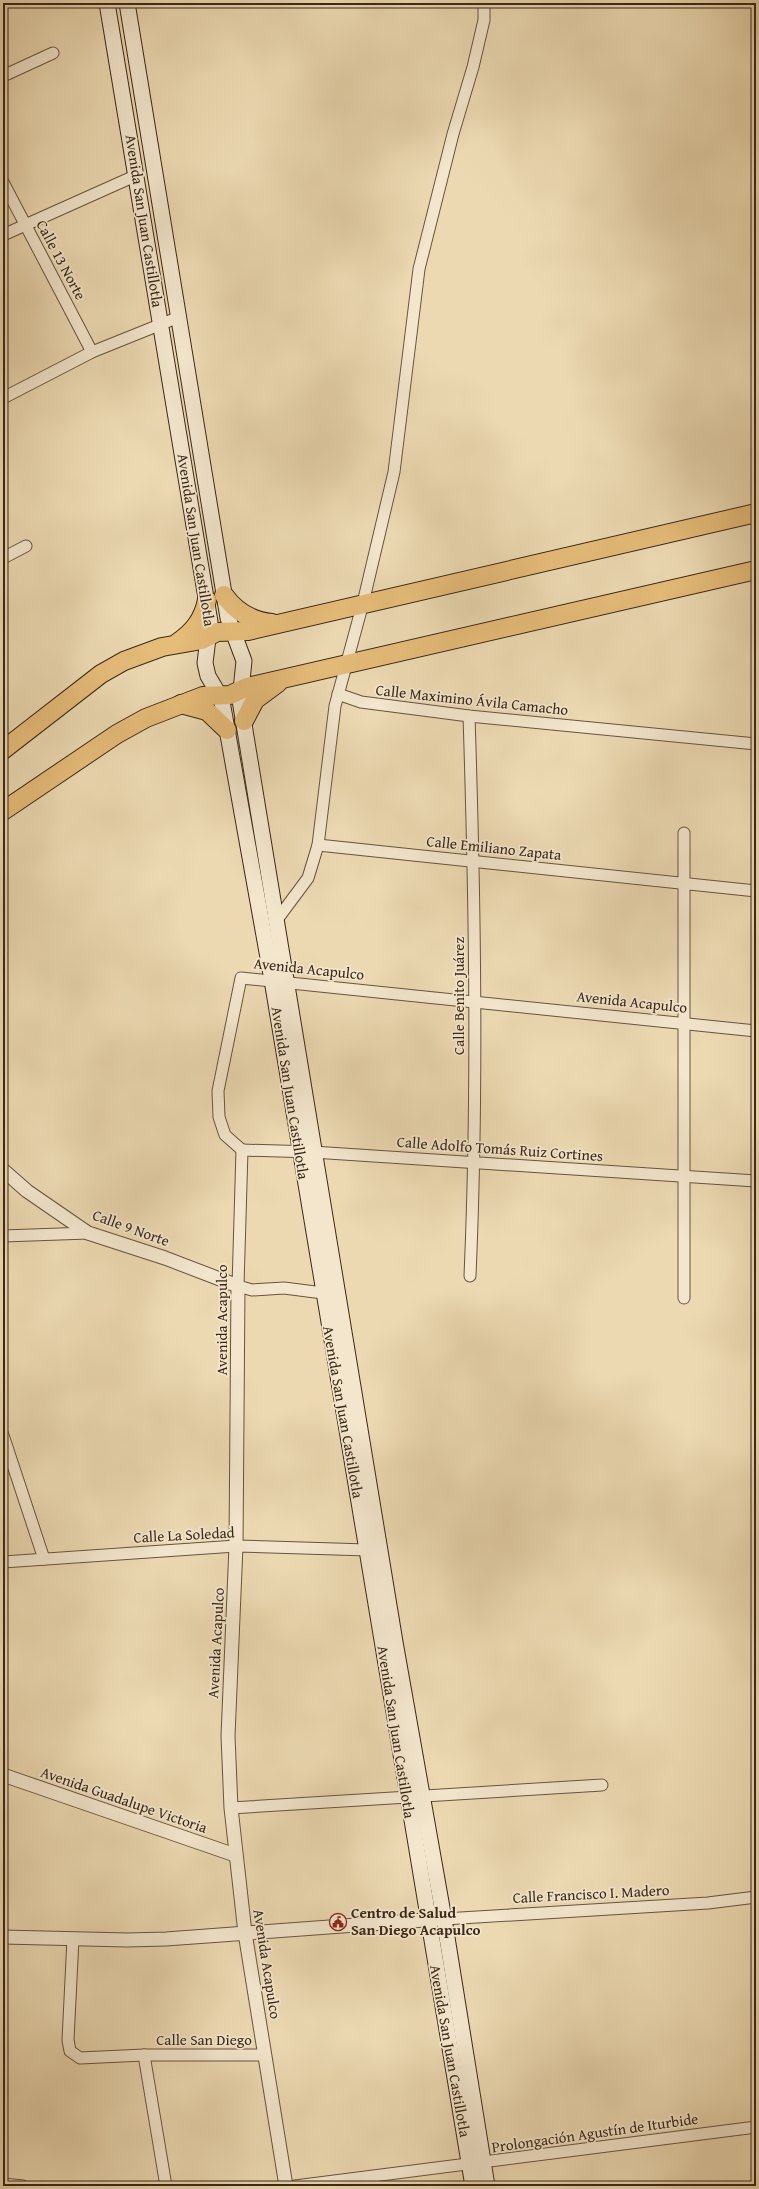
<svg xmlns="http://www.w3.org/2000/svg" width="759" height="2189" viewBox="0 0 759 2189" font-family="'Gentium Book Plus',serif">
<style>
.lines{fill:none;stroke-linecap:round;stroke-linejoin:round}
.minor-casing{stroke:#66543e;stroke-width:13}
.tertiary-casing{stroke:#66543e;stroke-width:15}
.secondary-casing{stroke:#3a2717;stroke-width:17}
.trunk-casing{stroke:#3a2717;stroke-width:20}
.minor{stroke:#f3e6cd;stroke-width:11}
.tertiary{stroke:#f3e6cd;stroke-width:13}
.secondary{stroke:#f3e6cd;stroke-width:15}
.trunk{stroke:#e6bc79;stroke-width:18}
.labels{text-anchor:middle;stroke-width:3.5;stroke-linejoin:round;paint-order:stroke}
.street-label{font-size:15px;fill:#3a2717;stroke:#f3e6cd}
.poi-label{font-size:15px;font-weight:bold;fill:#3a2717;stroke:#f3e6cd;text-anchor:start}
</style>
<rect width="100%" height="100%" fill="#ecd9b2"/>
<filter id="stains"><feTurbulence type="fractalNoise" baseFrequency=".005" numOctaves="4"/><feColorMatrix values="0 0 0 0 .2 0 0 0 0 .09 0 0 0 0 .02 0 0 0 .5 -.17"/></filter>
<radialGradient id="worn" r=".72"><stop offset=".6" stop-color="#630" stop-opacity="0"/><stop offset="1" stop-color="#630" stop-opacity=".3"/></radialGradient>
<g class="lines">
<g class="minor-casing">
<g id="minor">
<polyline points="3,76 53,53"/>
<polyline points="3,182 92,352"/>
<polyline points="3,235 137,175"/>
<polyline points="3,398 92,352 179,317"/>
<polyline points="3,558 26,546"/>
<polyline points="338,694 361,702 469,716 756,744"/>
<path d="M469 716C475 903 478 1090 470 1276"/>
<polyline points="684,833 684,1298"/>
<polyline points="318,845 756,891"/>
<polyline points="276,921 308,878 318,845 335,706 363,603 394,472 419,269 453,134 473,67 484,20 484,3"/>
<polyline points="242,1150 225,1135 219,1117 218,1091 241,978 756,1031"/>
<polyline points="242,1150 313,1152 756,1181"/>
<polyline points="242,1150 238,1286 252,1290 284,1288 323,1293"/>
<polyline points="3,1236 88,1233"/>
<polyline points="3,1435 44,1559"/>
<polyline points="3,1562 236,1546 367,1550"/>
<polyline points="231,1808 602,1785"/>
<polyline points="444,1919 708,1903 756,1897"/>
<polyline points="73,1939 68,2040 70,2051 80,2058 144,2055 264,2055"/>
<polyline points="144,2055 166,2186"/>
<polyline points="3,2184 23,2186"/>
<polyline points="295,2186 756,2127"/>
</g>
</g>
<g class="tertiary-casing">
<g id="tertiary">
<polyline points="3,1170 27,1191 88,1233 165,1258 238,1286 236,1546 228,1736 231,1808 245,1933 286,2186"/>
<polyline points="3,1775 235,1855"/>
<polyline points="3,1937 127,1940 166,1939 438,1919"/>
</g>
</g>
<g class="secondary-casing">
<g id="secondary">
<polyline points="107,3 210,622 205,663 208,676 221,698 223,707 272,980 473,2186"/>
<polyline points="127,3 228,618 244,661 240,700 395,1642 444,1919 487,2186"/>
</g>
</g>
<g class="trunk-casing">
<g id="trunk">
<path d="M224 595C236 612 251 621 272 623"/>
<path d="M177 643C193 632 203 620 207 600"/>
<polyline points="181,704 207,711 227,730"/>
<polyline points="244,721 255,700 278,683"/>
<polyline points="3,750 101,674 124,661 162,647 202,640 217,632 248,631 756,513"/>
<polyline points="3,811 117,734 146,718 203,696 230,695 247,687 756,570"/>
</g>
</g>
<use href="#minor" class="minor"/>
<use href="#tertiary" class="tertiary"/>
<use href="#secondary" class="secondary"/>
<use href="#trunk" class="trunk"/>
</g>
<defs>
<g id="civic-ring" transform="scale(0.9)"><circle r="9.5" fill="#f3e6cd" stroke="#8f2418" stroke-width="1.5"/><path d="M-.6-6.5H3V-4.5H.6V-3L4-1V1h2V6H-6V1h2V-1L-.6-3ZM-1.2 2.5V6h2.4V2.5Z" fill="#8f2418"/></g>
</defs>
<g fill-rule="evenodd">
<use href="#civic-ring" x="338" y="1922"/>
</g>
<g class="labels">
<g class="street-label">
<text transform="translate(144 221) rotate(81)" y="5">Avenida San Juan Castillotla</text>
<text transform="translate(61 260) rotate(62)" y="5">Calle 13 Norte</text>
<text transform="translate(196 540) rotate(81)" y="5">Avenida San Juan Castillotla</text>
<text transform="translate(472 700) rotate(6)" y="5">Calle Maximino Ávila Camacho</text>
<text transform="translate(494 848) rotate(6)" y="5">Calle Emiliano Zapata</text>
<text transform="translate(309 969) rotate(6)" y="5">Avenida Acapulco</text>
<text transform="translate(459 996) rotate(-90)" y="5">Calle Benito Juárez</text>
<text transform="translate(632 1002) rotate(6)" y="5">Avenida Acapulco</text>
<text transform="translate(290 1093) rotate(81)" y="5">Avenida San Juan Castillotla</text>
<text transform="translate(500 1149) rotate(4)" y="5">Calle Adolfo Tomás Ruiz Cortines</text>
<text transform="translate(131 1228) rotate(20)" y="5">Calle 9 Norte</text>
<text transform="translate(222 1320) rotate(-90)" y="5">Avenida Acapulco</text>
<text transform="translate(343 1412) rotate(80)" y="5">Avenida San Juan Castillotla</text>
<text transform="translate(184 1535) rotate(-3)" y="5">Calle La Soledad</text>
<text transform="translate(216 1643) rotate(-87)" y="5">Avenida Acapulco</text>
<text transform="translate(396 1732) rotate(81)" y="5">Avenida San Juan Castillotla</text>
<text transform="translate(124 1800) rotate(19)" y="5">Avenida Guadalupe Victoria</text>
<text transform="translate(591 1894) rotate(-3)" y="5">Calle Francisco I. Madero</text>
<text transform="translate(267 1964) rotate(81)" y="5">Avenida Acapulco</text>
<text x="204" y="2045">Calle San Diego</text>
<text transform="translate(450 2051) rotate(80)" y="5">Avenida San Juan Castillotla</text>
<text transform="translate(595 2133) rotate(-8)" y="5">Prolongación Agustín de Iturbide</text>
</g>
<g class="poi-label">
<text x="351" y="1918">Centro de Salud<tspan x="351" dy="17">San Diego Acapulco</tspan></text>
</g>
</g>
<rect width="759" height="2189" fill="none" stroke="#ecd9b2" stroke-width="16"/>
<rect x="4" y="4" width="751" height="2181" fill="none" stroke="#3a2717" stroke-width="2"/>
<rect x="8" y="8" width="743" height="2173" fill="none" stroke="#3a2717"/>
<rect width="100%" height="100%" filter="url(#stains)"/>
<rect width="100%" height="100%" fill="url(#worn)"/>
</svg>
